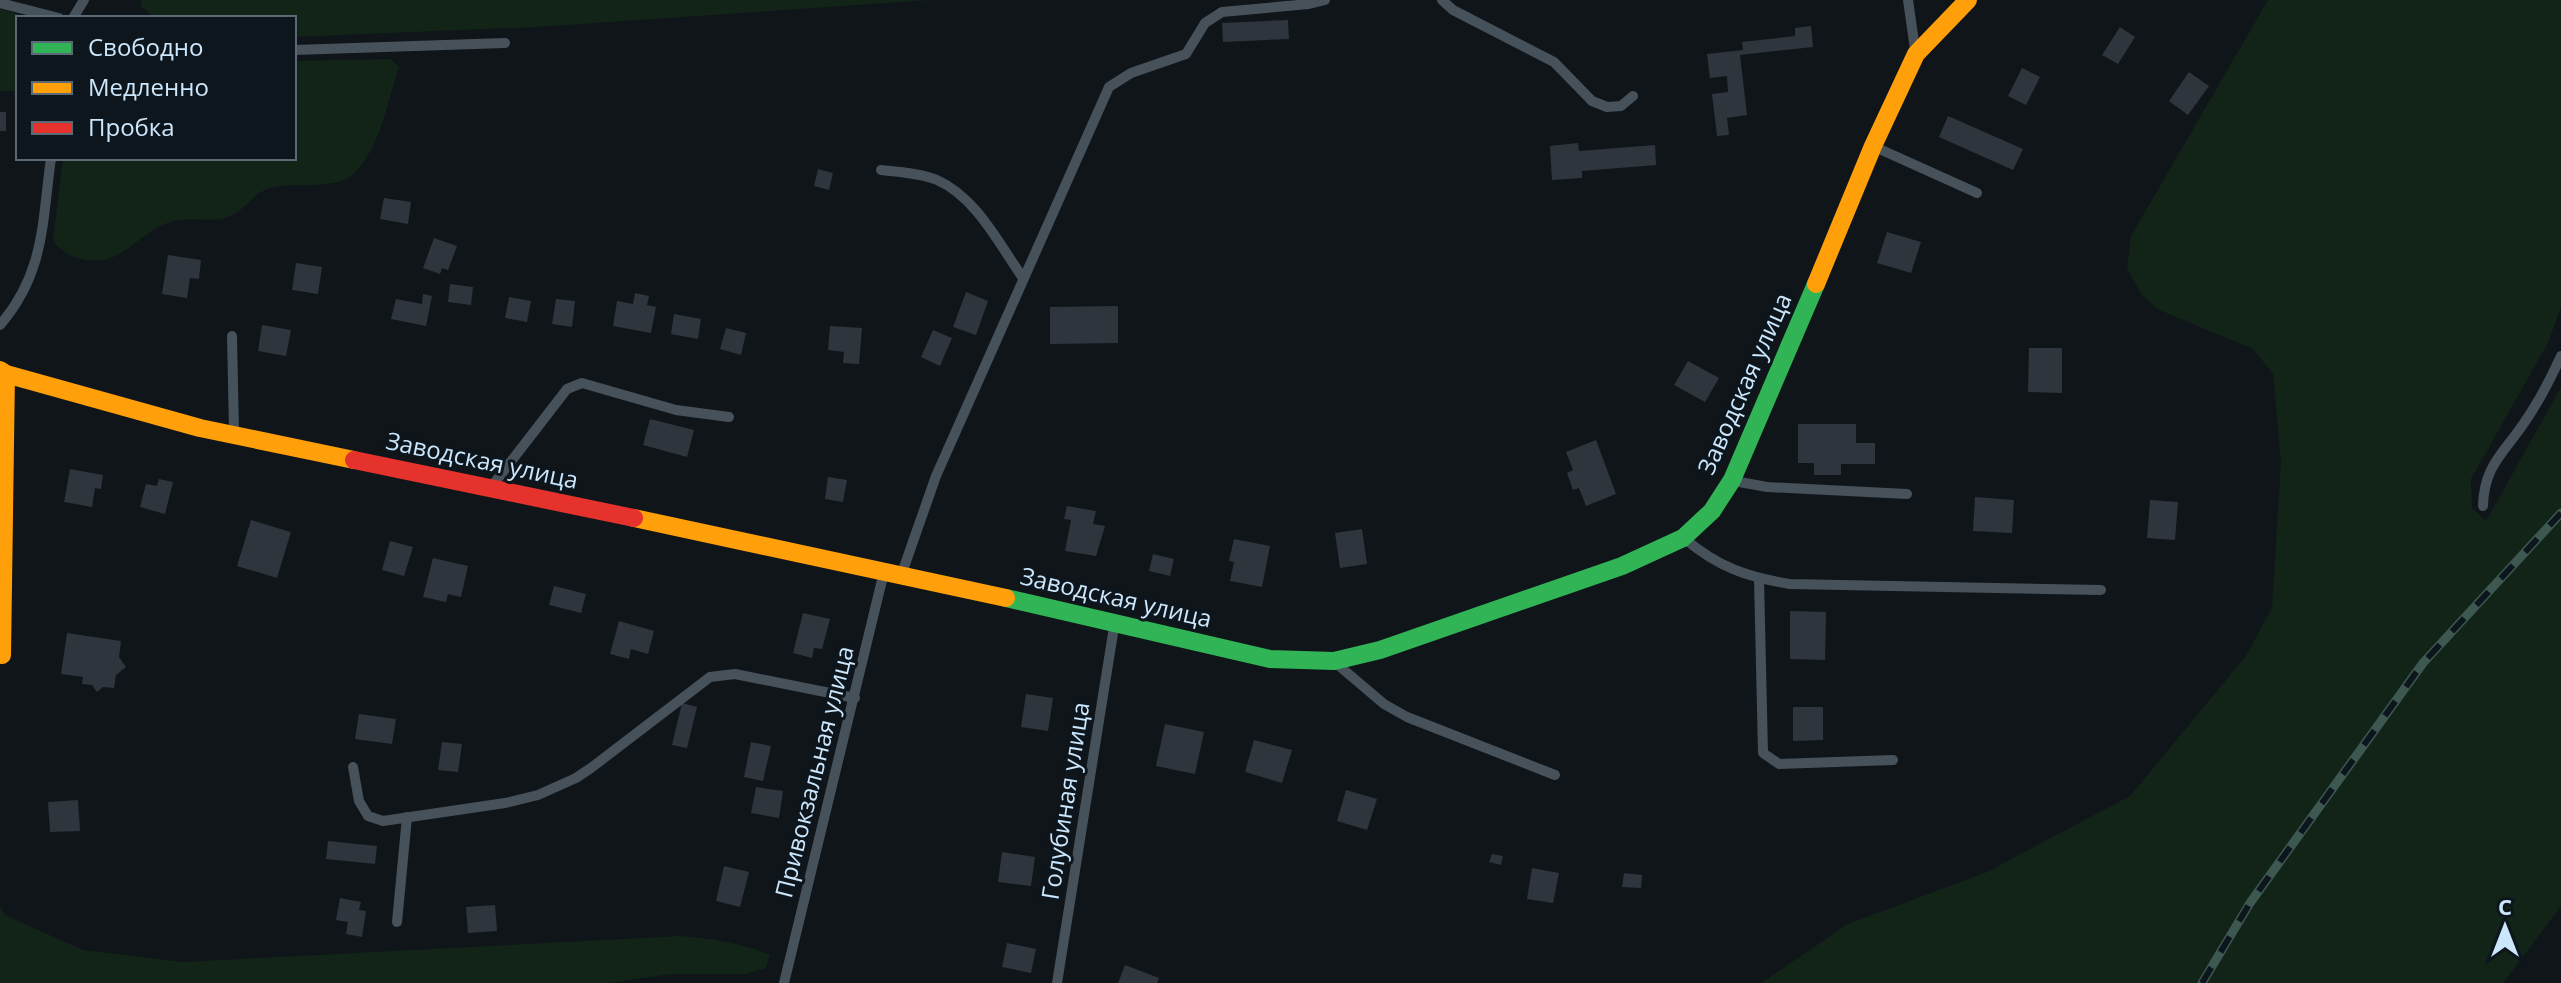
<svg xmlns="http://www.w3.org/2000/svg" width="2561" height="983" viewBox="0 0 2561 983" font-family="'Open Sans',sans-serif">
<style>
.green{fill:#112417}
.building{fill:#2e353c}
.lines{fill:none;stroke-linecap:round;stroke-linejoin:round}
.lane{stroke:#46515a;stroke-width:10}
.fast{stroke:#30b455;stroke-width:18}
.slow{stroke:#ff9f0a;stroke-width:18}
.jam{stroke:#e5322d;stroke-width:18}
.rail-casing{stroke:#3c5851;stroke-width:9}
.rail{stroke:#0d151d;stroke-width:6;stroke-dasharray:18;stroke-linecap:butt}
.labels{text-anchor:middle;stroke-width:6;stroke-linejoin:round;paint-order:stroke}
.street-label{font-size:24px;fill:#cce6fb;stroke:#0d151d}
</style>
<rect width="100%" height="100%" fill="#10151a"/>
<g class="green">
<polygon points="141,0 930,0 536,27 294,37 294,18 154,18 141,6"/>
<polygon points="2268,0 2561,0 2561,307 2548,343 2471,479 2472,508 2486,521 2561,387 2561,906 2503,983 1761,983 1848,924 1987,872 2130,796 2246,656 2272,608 2281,462 2273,374 2253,349 2157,309 2142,295 2127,269 2131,236"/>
<polygon points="0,9 33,18 18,18 18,96 14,91 0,91"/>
<path d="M391 59 399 67C387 102 381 147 354 173 334 193 290 179 265 190 250 197 242 214 225 218 207 222 187 216 170 222 149 228 124 256 107 259 86 263 64 258 53 240L63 158H294V61Z"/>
<path d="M0 906 5 915 83 950 183 962 680 936C711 939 741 942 770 955L766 968 745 974H671L609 983H0Z"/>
</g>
<g class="building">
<polygon points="1288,20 1289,39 1223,42 1222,23"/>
<polygon points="1811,26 1813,47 1740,55 1747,115 1727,118 1729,135 1717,136 1712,94 1728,92 1727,76 1710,78 1707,54 1743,50 1742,42 1795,36 1795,28"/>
<polygon points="2120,27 2135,37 2118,64 2102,55"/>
<polygon points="2022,68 2040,77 2026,105 2008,96"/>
<polygon points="2189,72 2209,86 2188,115 2169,101"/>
<rect x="0" y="112" width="6" height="19"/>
<polygon points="1948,116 2023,149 2013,170 1939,137"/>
<polygon points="1578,143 1579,151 1655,145 1656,165 1582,171 1582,178 1552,180 1550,146"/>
<polygon points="818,169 833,173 829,190 814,186"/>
<polygon points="384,198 411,202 408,224 380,219"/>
<polygon points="1887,232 1921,242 1911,273 1877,263"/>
<polygon points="434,238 457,246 448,270 442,268 440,274 423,268"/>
<polygon points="168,255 201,260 199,279 190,278 187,298 162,294"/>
<polygon points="296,263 322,267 318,294 292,290"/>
<polygon points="450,284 473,287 471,305 448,302"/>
<polygon points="966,292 988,301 976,335 953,327"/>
<polygon points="635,293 649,296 647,305 656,307 651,333 613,326 617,301 633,304"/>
<polygon points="423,294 432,296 426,326 391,319 396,299 422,304"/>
<polygon points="509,297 531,301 527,322 505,318"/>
<polygon points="556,299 575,301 572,327 552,324"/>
<polygon points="1118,306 1118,343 1050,344 1050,307"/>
<polygon points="674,314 701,319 698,339 671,334"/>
<polygon points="262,325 291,330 286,356 258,351"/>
<polygon points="830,326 862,328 859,364 843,363 844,352 828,350"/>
<polygon points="726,328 746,333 741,355 720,349"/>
<polygon points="933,330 952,338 940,366 921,357"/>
<polygon points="2029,348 2062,348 2062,393 2028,392"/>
<polygon points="1688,361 1719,378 1705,402 1674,385"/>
<polygon points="650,419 694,430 687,457 643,445"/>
<polygon points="1798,424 1856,424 1856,443 1875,443 1875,464 1841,464 1841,475 1814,475 1814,463 1798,463"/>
<polygon points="1596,440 1616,494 1586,506 1579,488 1573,490 1567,473 1573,470 1566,452"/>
<polygon points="70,469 103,475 101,489 95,488 92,507 64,502"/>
<polygon points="828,477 847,480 843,502 825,499"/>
<polygon points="159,479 173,482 165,514 140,507 146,484 157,486"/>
<polygon points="1975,497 2014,500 2012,533 1973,531"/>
<polygon points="2150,500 2178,502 2175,540 2147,538"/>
<polygon points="1067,506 1096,511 1093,524 1105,526 1096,556 1065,551 1071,520 1064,519"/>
<polygon points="251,520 291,532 277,578 237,566"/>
<polygon points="1362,529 1367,564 1340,568 1335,533"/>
<polygon points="1234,539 1270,546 1262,587 1230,581 1234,562 1229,561"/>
<polygon points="390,541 413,547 404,576 382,570"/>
<polygon points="1153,554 1174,559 1170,576 1149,571"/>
<polygon points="433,558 468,566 461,597 448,594 446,602 423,597"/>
<polygon points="554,586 586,594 581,613 549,605"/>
<polygon points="1790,611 1826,612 1825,660 1790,659"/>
<polygon points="803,613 830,619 822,649 814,648 812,658 793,653"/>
<polygon points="619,621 654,631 648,654 631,649 629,659 610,654"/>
<polygon points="67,633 121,641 119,657 126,667 116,675 114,688 103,687 97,692 92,685 82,684 83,677 61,674"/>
<polygon points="1026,694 1053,698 1048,731 1021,727"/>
<polygon points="682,703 697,707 687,748 672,745"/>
<polygon points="1793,707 1823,707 1823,740 1793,741"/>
<polygon points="359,714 396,719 392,744 355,739"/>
<polygon points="1165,724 1204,732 1195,774 1156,766"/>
<polygon points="1254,740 1292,750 1282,783 1245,772"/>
<polygon points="442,742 462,744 458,772 438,770"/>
<polygon points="751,742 771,746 763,781 744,777"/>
<polygon points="756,787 783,791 779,818 751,813"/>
<polygon points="1346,790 1377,799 1367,830 1337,821"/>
<polygon points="78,800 80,831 50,832 48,802"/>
<polygon points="328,841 377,846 375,864 326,859"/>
<polygon points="1002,852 1035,857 1031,886 998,882"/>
<polygon points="1492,854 1503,856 1501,865 1489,862"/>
<polygon points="724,866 749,872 740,907 716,901"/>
<polygon points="1532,868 1559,873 1553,903 1527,899"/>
<polygon points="1624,873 1642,875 1641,888 1622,887"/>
<polygon points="340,898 361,902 359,910 366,911 362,937 346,934 348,922 336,920"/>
<polygon points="495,905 497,931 468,933 466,907"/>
<polygon points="1007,943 1036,949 1031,973 1002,967"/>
<polygon points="1125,965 1159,978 1157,983 1118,983"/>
</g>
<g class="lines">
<g class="lane">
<polyline points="1442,0 1453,10 1554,62 1592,101 1607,107 1621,106 1633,96"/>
<polyline points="1908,0 1915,49"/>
<polyline points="0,3 59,18"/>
<polyline points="73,18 84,0"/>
<polyline points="294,50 505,43"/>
<polyline points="1875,147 1977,193"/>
<path d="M881 170C899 172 920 173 937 180 976 197 999 244 1023 278"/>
<path d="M0 325C45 273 42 222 51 158"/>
<polyline points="232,336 234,432"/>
<polyline points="1734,481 1767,487 1907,494"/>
<polyline points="492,486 567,389 582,383 676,410 729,417"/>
<path d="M2483 506C2484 466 2503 454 2524 423 2538 403 2551 378 2561 356"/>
<path d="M1685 539C1718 567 1747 577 1790 584L2101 590"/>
<polyline points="902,573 936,476 1109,87 1131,73 1186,54 1205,23 1222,12 1309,4 1325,0"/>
<polyline points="1759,579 1763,753 1779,764 1893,760"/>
<polyline points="1338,665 1384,704 1407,717 1555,775"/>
<polyline points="353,767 359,801 368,816 383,821 505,803 538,795 576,778 591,768 710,677 735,674 855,698"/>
<polyline points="397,922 407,817"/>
<polyline points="784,983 884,572"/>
<polyline points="1057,983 1114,627"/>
</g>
<polyline class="fast" points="1006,598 1270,659 1334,661 1380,650 1622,566 1683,538 1712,511 1732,480 1816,284"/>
<g class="slow">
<polyline points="1816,284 1873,146 1916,54 1968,0"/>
<polyline points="0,370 6,374 200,428 354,460"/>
<polyline points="634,518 1006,598"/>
<polyline points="2,655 6,374"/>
</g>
<polyline class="jam" points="354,460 634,518"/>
<g class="rail-casing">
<polyline id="rail" points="2202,983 2250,903 2423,663 2561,513"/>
</g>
<use href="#rail" class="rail"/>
</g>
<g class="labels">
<g class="street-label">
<text transform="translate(1745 384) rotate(-66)" y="8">Заводская улица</text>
<text transform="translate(482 461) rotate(12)" y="8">Заводская улица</text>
<text transform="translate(1116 598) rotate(13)" y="8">Заводская улица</text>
<text transform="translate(815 772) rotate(-76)" y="8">Привокзальная улица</text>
<text transform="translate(1066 801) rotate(-81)" y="8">Голубиная улица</text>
</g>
</g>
<rect x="16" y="16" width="280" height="144" fill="#0d151d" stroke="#596976" stroke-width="2"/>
<rect x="32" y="42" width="40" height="12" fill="#30b455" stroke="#596976" stroke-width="2"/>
<text x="88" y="56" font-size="24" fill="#cce6fb">Свободно</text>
<rect x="32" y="82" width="40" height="12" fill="#ff9f0a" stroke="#596976" stroke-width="2"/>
<text x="88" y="96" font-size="24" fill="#cce6fb">Медленно</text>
<rect x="32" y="122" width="40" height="12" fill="#e5322d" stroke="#596976" stroke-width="2"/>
<text x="88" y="136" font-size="24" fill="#cce6fb">Пробка</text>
<g transform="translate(2505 927)" stroke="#0d151d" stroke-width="6" paint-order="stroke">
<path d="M0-6L14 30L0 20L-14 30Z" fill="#cce6fb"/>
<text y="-12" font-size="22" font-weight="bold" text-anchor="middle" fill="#cce6fb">С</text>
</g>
</svg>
